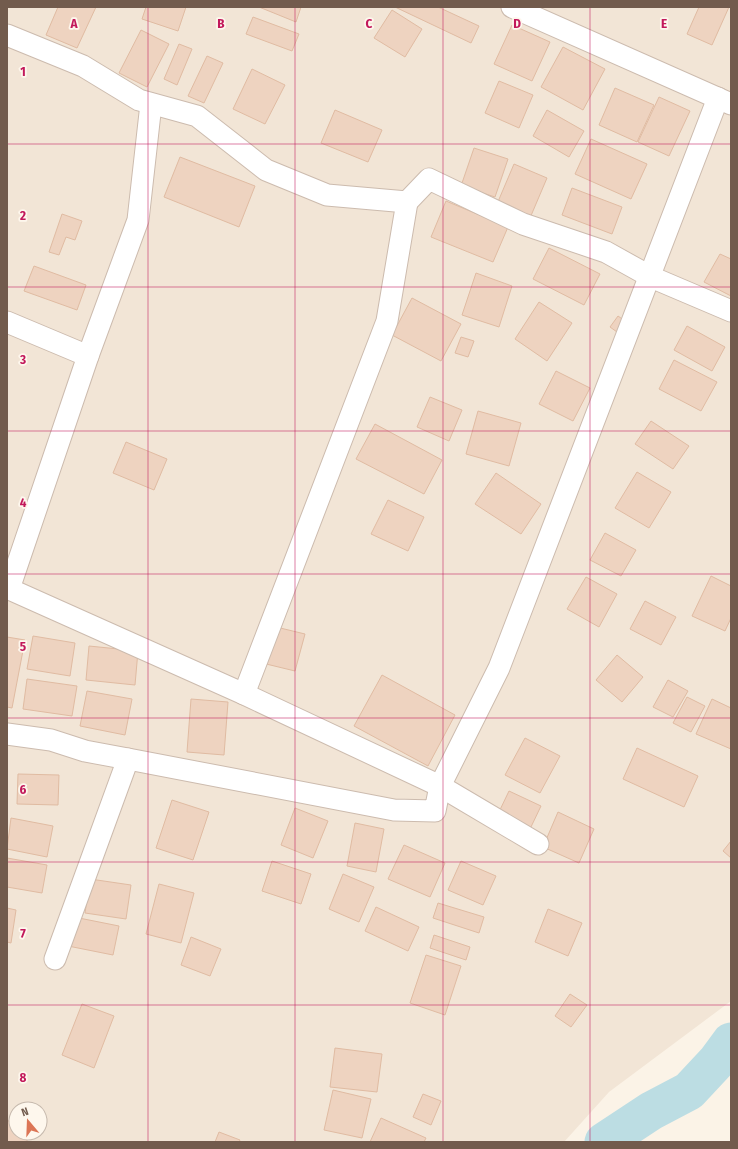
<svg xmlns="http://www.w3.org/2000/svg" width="738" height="1149" viewBox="0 0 738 1149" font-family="'Fira Sans Condensed',sans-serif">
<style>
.residential{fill:#f2e5d6;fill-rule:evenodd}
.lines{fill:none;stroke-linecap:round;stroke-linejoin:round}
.river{stroke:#bcdde3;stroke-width:39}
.building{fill:#eed3c0;stroke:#e0bba2}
.minor-casing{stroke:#ccbbae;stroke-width:23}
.minor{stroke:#fff;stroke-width:21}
.grid{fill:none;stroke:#c2185b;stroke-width:1;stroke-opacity:0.55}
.grid-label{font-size:13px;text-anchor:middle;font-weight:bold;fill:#c2185b;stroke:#fef7ed;stroke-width:3.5;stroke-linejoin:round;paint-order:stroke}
</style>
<rect width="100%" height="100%" fill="#fbf3e7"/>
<path class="residential" d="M7 7H731V1001L609 1092 564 1142H7ZM16 1109H40V1133H16Z"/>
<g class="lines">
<polyline class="river" points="604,1142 651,1111 689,1091 717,1061 731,1042"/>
</g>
<g class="building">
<polygon points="58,7 96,7 77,48 46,35"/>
<polygon points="146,7 186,7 178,31 142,19"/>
<polygon points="259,7 301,7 296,22"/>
<polygon points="395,7 438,7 479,26 471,43"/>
<polygon points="699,7 729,7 712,45 687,34"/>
<polygon points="392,10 422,29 405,57 374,38"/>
<polygon points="253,17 299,34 292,51 246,34"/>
<polygon points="512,25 550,42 532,81 494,64"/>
<polygon points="141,30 169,44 147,87 119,73"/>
<polygon points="179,44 192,49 177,85 164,79"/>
<polygon points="563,47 605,69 583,110 541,87"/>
<polygon points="207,56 223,63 204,103 188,96"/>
<polygon points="252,69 285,85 265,124 233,109"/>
<polygon points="499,81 533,95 519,128 485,113"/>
<polygon points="615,88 654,105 637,142 599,125"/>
<polygon points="659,97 690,111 669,156 638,142"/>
<polygon points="335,110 382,130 368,162 321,143"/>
<polygon points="547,110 584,131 569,157 533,136"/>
<polygon points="591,139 647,164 631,199 575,174"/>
<polygon points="474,148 508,159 495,197 461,186"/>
<polygon points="180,157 255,186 239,227 164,197"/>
<polygon points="514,164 547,178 530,218 497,204"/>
<polygon points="572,188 622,207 612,234 562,215"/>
<polygon points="446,201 508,227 493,262 431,237"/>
<polygon points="62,214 82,221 75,240 66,237 59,255 49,252"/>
<polygon points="549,248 600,274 584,305 533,279"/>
<polygon points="720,254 731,259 731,296 704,282"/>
<polygon points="34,266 86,285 77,310 24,291"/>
<polygon points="476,273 512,286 499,327 462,315"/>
<polygon points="412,298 461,324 441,361 392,335"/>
<polygon points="539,302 572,323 547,361 515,339"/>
<polygon points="618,316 632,326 624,337 610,327"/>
<polygon points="687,326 725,347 712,371 674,350"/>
<polygon points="461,337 474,341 468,357 455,353"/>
<polygon points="674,360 717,382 701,411 659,389"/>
<polygon points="556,371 590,388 573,421 539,404"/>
<polygon points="430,397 462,410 449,441 417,427"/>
<polygon points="478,411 521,423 509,466 466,454"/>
<polygon points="651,421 689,446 673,469 635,444"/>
<polygon points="375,424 442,460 424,494 356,459"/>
<polygon points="126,442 167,459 154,490 113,473"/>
<polygon points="637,472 671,492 649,528 615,508"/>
<polygon points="496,473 541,504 521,534 475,504"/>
<polygon points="388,500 424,517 408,551 371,534"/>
<polygon points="605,533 636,550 621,576 590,560"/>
<polygon points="711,576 731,586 731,618 725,631 692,616"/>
<polygon points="586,577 617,594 599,627 567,609"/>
<polygon points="645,601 676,617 661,645 630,629"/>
<polygon points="272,626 305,634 295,671 262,663"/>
<polygon points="33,636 75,643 70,676 27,669"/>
<polygon points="7,637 25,640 12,708 7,707"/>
<polygon points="89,646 138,651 135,685 86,680"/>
<polygon points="617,655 643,677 622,702 596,680"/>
<polygon points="382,675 455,715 428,766 354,726"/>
<polygon points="27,679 77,686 72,716 23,709"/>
<polygon points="668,680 688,691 673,717 653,707"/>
<polygon points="87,691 132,699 125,735 80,726"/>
<polygon points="687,697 705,706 691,732 673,723"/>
<polygon points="191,699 228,702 224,755 187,752"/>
<polygon points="712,699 731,708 731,749 696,734"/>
<polygon points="525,738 560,756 540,793 505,775"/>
<polygon points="637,748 698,776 684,807 623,779"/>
<polygon points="18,774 59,775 58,805 17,804"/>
<polygon points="509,791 541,806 530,829 498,814"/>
<polygon points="172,800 209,812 193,860 156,848"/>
<polygon points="295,808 328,821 313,858 281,845"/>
<polygon points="558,812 594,829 579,863 543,847"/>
<polygon points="11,818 53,826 47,857 7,849"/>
<polygon points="355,823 384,829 376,872 347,866"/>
<polygon points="731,841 731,858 723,851"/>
<polygon points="404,845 445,863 430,897 388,879"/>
<polygon points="7,858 47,865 42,893 7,887"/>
<polygon points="272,861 311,874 301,904 262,891"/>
<polygon points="461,861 496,876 483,905 448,890"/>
<polygon points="343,874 374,887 359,922 329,909"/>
<polygon points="90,879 131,885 126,919 85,913"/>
<polygon points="159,884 194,893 181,943 146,934"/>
<polygon points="438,903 484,917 479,933 433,918"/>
<polygon points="376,907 419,927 408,951 365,931"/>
<polygon points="7,908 16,910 11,943 7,942"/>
<polygon points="548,909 582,923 568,956 535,942"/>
<polygon points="74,917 119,926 113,955 68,946"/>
<polygon points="434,935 470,947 466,960 430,948"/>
<polygon points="191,937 221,949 210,976 181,965"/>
<polygon points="426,955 461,966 445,1015 410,1003"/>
<polygon points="570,994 587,1005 571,1027 555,1016"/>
<polygon points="82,1004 114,1016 94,1068 62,1055"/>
<polygon points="335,1048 382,1054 377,1092 330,1087"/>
<polygon points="333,1090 371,1099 362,1138 324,1130"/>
<polygon points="423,1094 441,1101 431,1125 413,1117"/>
<polygon points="12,1116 16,1118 16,1133 32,1133 26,1142 7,1142 7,1123"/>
<polygon points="381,1118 426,1138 424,1142 370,1142"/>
<polygon points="219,1132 240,1140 239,1142 215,1142"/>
</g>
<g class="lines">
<g class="minor-casing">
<g id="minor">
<polyline points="512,7 731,104"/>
<polyline points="7,35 83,66 139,100 197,116 266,170 327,195 407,202 429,179 523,224 606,252 651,277 731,311"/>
<polyline points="7,322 88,356"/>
<polyline points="7,588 244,694 440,786 538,844"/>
<polyline points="9,589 88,356 138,220 151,104"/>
<polyline points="244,694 387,321 407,202"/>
<polyline points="7,734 51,740 85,751 128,759 394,810 435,811 440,786 499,668 718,98"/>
<polyline points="55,959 128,759"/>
</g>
</g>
<use href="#minor" class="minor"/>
</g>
<path class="grid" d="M148 7V1142M295 7V1142M443 7V1142M590 7V1142M7 144H731M7 287H731M7 431H731M7 574H731M7 718H731M7 862H731M7 1005H731"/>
<g class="grid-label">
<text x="74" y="28">A</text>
<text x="221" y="28">B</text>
<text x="369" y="28">C</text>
<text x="517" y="28">D</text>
<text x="664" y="28">E</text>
<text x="23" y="76">1</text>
<text x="23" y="220">2</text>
<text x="23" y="364">3</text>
<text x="23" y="507">4</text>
<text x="23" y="651">5</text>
<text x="23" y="794">6</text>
<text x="23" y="938">7</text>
<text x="23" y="1082">8</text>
</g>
<rect width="738" height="1149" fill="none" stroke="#725b4d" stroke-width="16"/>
<g transform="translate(28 1121) rotate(341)"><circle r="19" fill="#fef7ed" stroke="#c6b9ad"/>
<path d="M0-3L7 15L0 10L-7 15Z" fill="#dc7555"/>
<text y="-6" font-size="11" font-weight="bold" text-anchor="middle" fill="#725b4d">N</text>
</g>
</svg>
